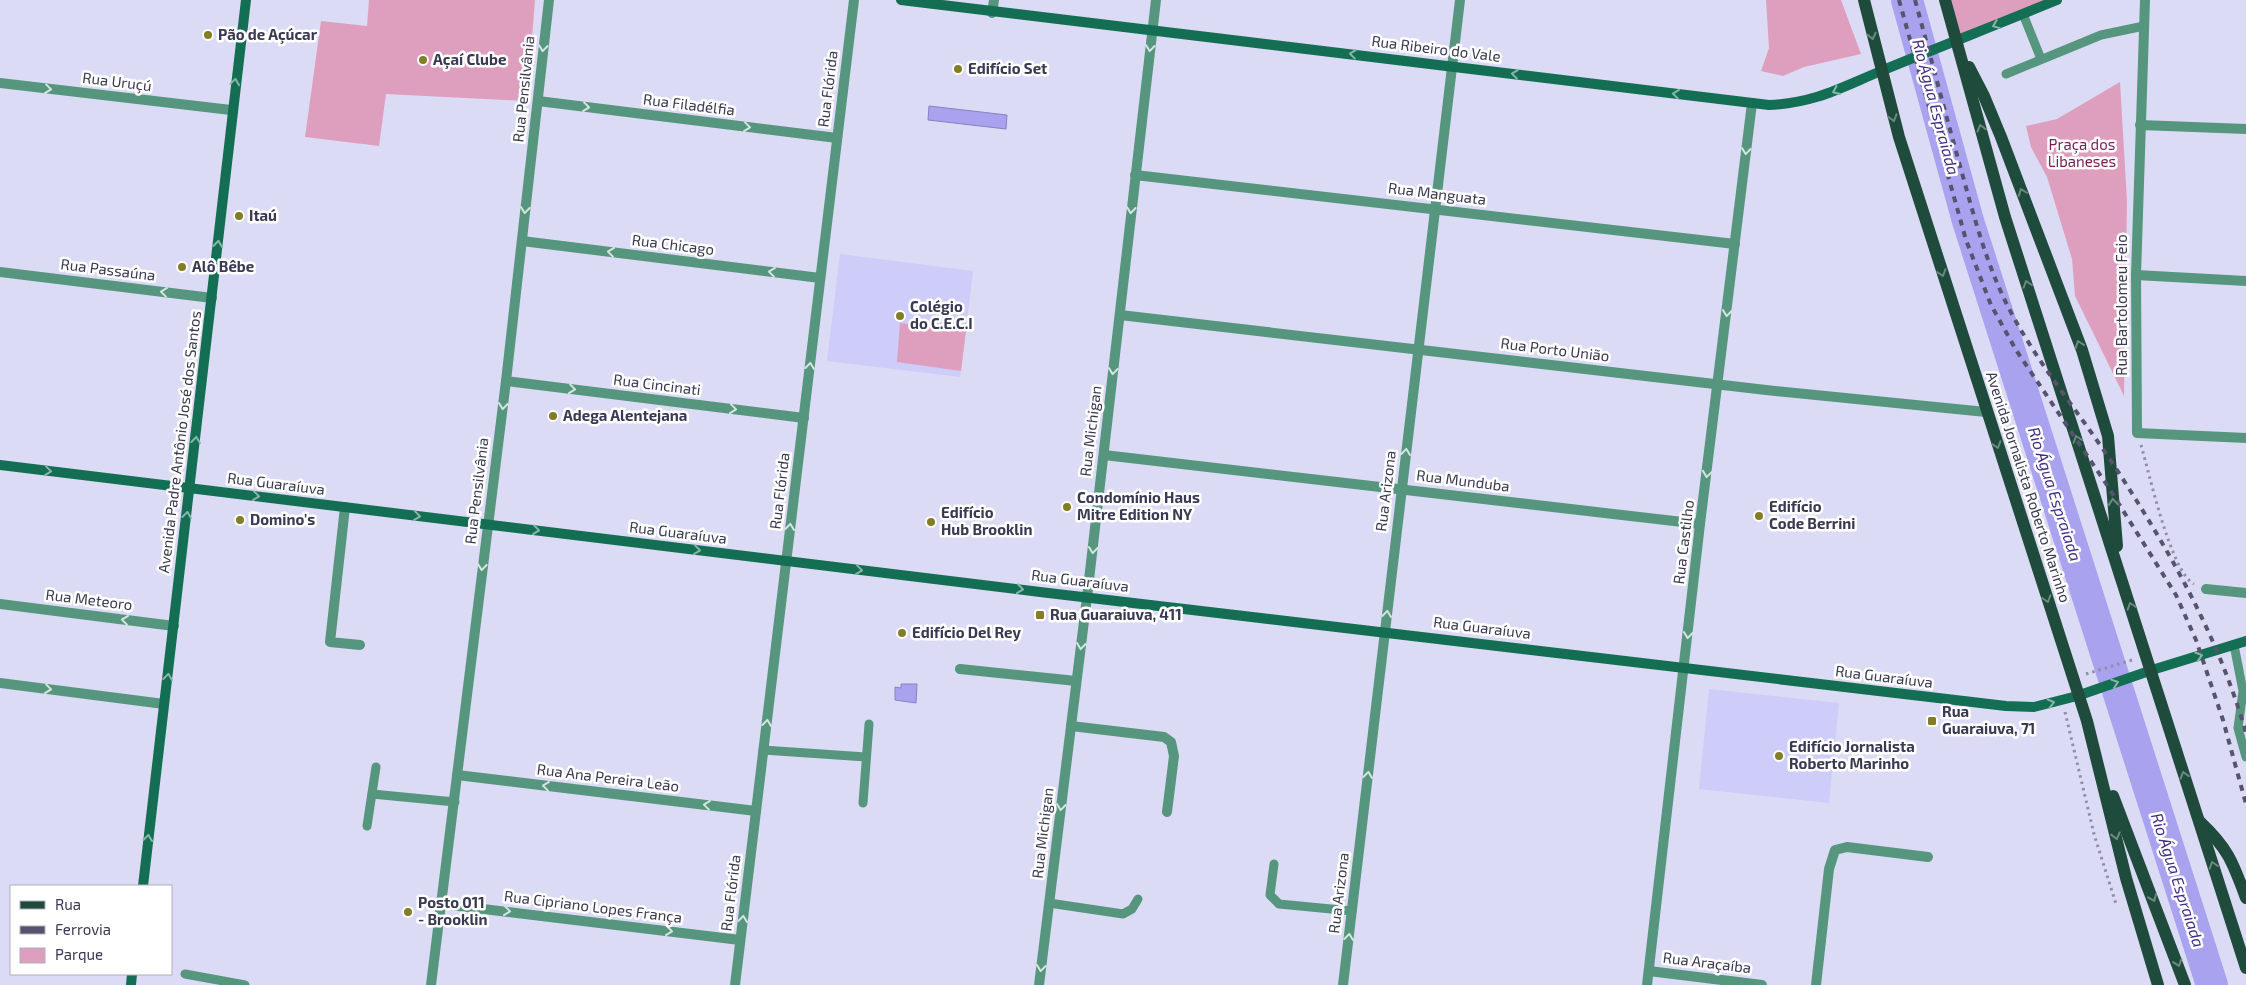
<svg xmlns="http://www.w3.org/2000/svg" width="2246" height="985" viewBox="0 0 2246 985" font-family="'Exo 2',sans-serif">
<style>
.built{fill:#ceccf8}
.green{fill:#de9fbf}
.water{fill:#a9a2ee;stroke:#8882bf}
.lines{fill:none;stroke-linecap:round;stroke-linejoin:round}
.river{stroke:#a9a2ee;stroke-width:32}
.path{stroke:#908ea8;stroke-width:3;stroke-dasharray:2.5 4;stroke-linecap:butt}
.lane{stroke:#56967e;stroke-width:9}
.street{stroke:#56967e;stroke-width:10}
.secondary{stroke:#146e53;stroke-width:10}
.primary{stroke:#1e4b3b;stroke-width:12}
.rail{stroke:#55536d;stroke-width:4;stroke-dasharray:6 6;stroke-linecap:butt}
.oneway{stroke:#8ab6a9}
.oneway2{stroke:#6d8a80}
.oneway3{stroke:#d5e5df}
.poi-dot{fill:#817e25;stroke:#fff;stroke-width:2}
.labels{text-anchor:middle;stroke-width:5;stroke-linejoin:round;paint-order:stroke}
.poi-label{font-size:15px;font-weight:bold;fill:#3a3852;stroke:#fff;text-anchor:start}
.street-label{font-size:15px;fill:#3a3852;stroke:#fff}
.park-label{font-size:15px;fill:#771c54;stroke:#fff}
.water-label{font-size:16px;font-style:italic;fill:#3f2c83;stroke:#fff}
</style>
<rect width="100%" height="100%" fill="#dcdbf5"/>
<g class="built">
<polygon points="840,254 973,271 960,377 827,361"/>
<polygon points="1709,689 1839,703 1829,803 1699,789"/>
</g>
<g class="green">
<polygon points="369,0 535,0 527,101 386,94 379,146 305,137 321,21 367,26"/>
<polygon points="1766,0 1841,0 1861,54 1804,67 1783,76 1761,71 1769,48"/>
<polygon points="1946,0 2054,0 1957,40"/>
<polygon points="2120,82 2127,201 2124,396 2075,296 2072,259 2047,177 2031,147 2026,126 2057,119"/>
<polygon points="900,323 966,331 961,371 897,362"/>
</g>
<g class="water">
<polygon points="929,106 1007,115 1006,129 928,120"/>
<polygon points="901,684 917,684 916,703 895,700 895,687 901,688"/>
</g>
<g class="lines">
<polyline class="river" points="1907,0 1968,221 2212,985"/>
<g class="path">
<path d="M2141 445C2149 472 2171 573 2194 584"/>
<polyline points="2086,674 2132,660"/>
<polyline points="2065,712 2094,834 2116,904"/>
</g>
<g class="lane">
<polyline points="2023,14 2041,59"/>
<polyline points="2006,74 2101,35 2144,26"/>
<polyline points="2234,645 2243,691 2238,728 2246,757"/>
<polyline points="763,750 866,757"/>
<polyline points="372,794 455,802"/>
<polyline points="863,803 869,724"/>
<polyline points="367,826 376,767"/>
<polyline points="1274,864 1270,895 1279,904 1352,911"/>
<polyline points="1049,903 1123,914 1132,909 1138,899"/>
<polyline points="185,974 245,985"/>
</g>
<g class="street">
<polyline points="2145,0 2136,275 2137,433 2246,438"/>
<polyline points="992,13 994,0"/>
<polyline points="0,83 231,110"/>
<polyline points="538,101 837,138"/>
<polyline points="2140,125 2246,129"/>
<polyline points="1135,175 1735,244"/>
<polyline points="522,241 820,278"/>
<polyline points="0,272 212,298"/>
<polyline points="2136,275 2246,281"/>
<polyline points="1120,315 1766,390 1986,412"/>
<polyline points="506,381 804,418"/>
<polyline points="1104,455 1700,524"/>
<polyline points="345,507 330,642 360,645"/>
<polyline points="2206,589 2246,593"/>
<polyline points="0,604 174,626"/>
<polyline points="960,669 1076,681"/>
<polyline points="0,683 164,704"/>
<polyline points="1071,726 1164,737 1171,742 1174,756 1167,812"/>
<polyline points="457,775 756,811"/>
<polyline points="442,904 740,940"/>
<polyline points="1649,971 1762,985"/>
<polyline points="431,985 506,381 549,0"/>
<polyline points="735,985 854,0"/>
<polyline points="1039,985 1087,597 1156,0"/>
<polyline points="1343,985 1460,0"/>
<polyline points="1647,985 1700,524 1752,103"/>
<polyline points="1816,985 1829,869 1835,850 1847,847 1928,857"/>
</g>
<g class="secondary">
<path d="M901 0 1769 105C1815 103 1840 88 1881 71 1939 47 1999 24 2057 0"/>
<polyline points="0,465 1040,592 2006,706 2034,707 2077,696 2152,670 2246,641"/>
<polyline points="143,886 246,0"/>
<polyline points="131,985 132,974"/>
</g>
<g class="primary">
<polyline points="1864,0 1899,137 2087,721 2126,878 2158,985"/>
<polyline points="1945,0 2005,217 2246,968"/>
<polyline points="1969,67 1984,96 2001,137 2082,350 2108,436 2117,546"/>
<polyline points="2113,796 2185,985"/>
<path d="M2200 822C2228 848 2233 863 2246 898"/>
</g>
<g class="rail">
<polyline points="1899,0 1966,240 1991,305 2016,350 2107,485 2176,595 2196,640 2223,720 2246,804"/>
<path d="M1915 0C1931 58 1946 116 1962 173 1976 224 1989 273 2014 318 2044 372 2084 419 2117 470 2171 553 2219 638 2246 733"/>
</g>
</g>
<defs><path id="oneway-chevron" d="M-2-3.5L2.5 0L-2 3.5" fill="none" stroke-width="1.6" stroke-linecap="round" stroke-linejoin="round" transform="scale(1.25)"/></defs>
<g class="oneway">
<use href="#oneway-chevron" transform="translate(1996 25) rotate(158)"/>
<use href="#oneway-chevron" transform="translate(1353 54) rotate(-173)"/>
<use href="#oneway-chevron" transform="translate(1515 74) rotate(-173)"/>
<use href="#oneway-chevron" transform="translate(235 82) rotate(-82)"/>
<use href="#oneway-chevron" transform="translate(1836 91) rotate(156)"/>
<use href="#oneway-chevron" transform="translate(1676 94) rotate(-173)"/>
<use href="#oneway-chevron" transform="translate(218 244) rotate(-84)"/>
<use href="#oneway-chevron" transform="translate(196 440) rotate(-83)"/>
<use href="#oneway-chevron" transform="translate(48 471) rotate(7)"/>
<use href="#oneway-chevron" transform="translate(256 496) rotate(7)"/>
<use href="#oneway-chevron" transform="translate(187 515) rotate(-83)"/>
<use href="#oneway-chevron" transform="translate(417 516) rotate(7)"/>
<use href="#oneway-chevron" transform="translate(536 530) rotate(7)"/>
<use href="#oneway-chevron" transform="translate(697 550) rotate(7)"/>
<use href="#oneway-chevron" transform="translate(859 570) rotate(7)"/>
<use href="#oneway-chevron" transform="translate(1020 589) rotate(7)"/>
<use href="#oneway-chevron" transform="translate(2199 656) rotate(-17)"/>
<use href="#oneway-chevron" transform="translate(168 677) rotate(-83)"/>
<use href="#oneway-chevron" transform="translate(2115 683) rotate(-19)"/>
<use href="#oneway-chevron" transform="translate(2051 703) rotate(-14)"/>
<use href="#oneway-chevron" transform="translate(148 838) rotate(-83)"/>
</g>
<g class="oneway2">
<use href="#oneway-chevron" transform="translate(1872 36) rotate(77)"/>
<use href="#oneway-chevron" transform="translate(1893 118) rotate(74)"/>
<use href="#oneway-chevron" transform="translate(1981 128) rotate(-106)"/>
<use href="#oneway-chevron" transform="translate(2022 192) rotate(-111)"/>
<use href="#oneway-chevron" transform="translate(1942 273) rotate(72)"/>
<use href="#oneway-chevron" transform="translate(2027 284) rotate(-108)"/>
<use href="#oneway-chevron" transform="translate(2079 344) rotate(-110)"/>
<use href="#oneway-chevron" transform="translate(2077 439) rotate(-108)"/>
<use href="#oneway-chevron" transform="translate(1997 445) rotate(72)"/>
<use href="#oneway-chevron" transform="translate(2113 502) rotate(-95)"/>
<use href="#oneway-chevron" transform="translate(2047 599) rotate(72)"/>
<use href="#oneway-chevron" transform="translate(2131 606) rotate(-108)"/>
<use href="#oneway-chevron" transform="translate(2184 775) rotate(-107)"/>
<use href="#oneway-chevron" transform="translate(2116 836) rotate(76)"/>
<use href="#oneway-chevron" transform="translate(2213 865) rotate(-108)"/>
<use href="#oneway-chevron" transform="translate(2153 898) rotate(68)"/>
<use href="#oneway-chevron" transform="translate(2178 963) rotate(71)"/>
</g>
<g class="oneway3">
<use href="#oneway-chevron" transform="translate(543 48) rotate(96)"/>
<use href="#oneway-chevron" transform="translate(1150 48) rotate(97)"/>
<use href="#oneway-chevron" transform="translate(48 89) rotate(7)"/>
<use href="#oneway-chevron" transform="translate(586 107) rotate(7)"/>
<use href="#oneway-chevron" transform="translate(747 127) rotate(7)"/>
<use href="#oneway-chevron" transform="translate(1746 151) rotate(97)"/>
<use href="#oneway-chevron" transform="translate(525 210) rotate(97)"/>
<use href="#oneway-chevron" transform="translate(1131 210) rotate(96)"/>
<use href="#oneway-chevron" transform="translate(611 252) rotate(-173)"/>
<use href="#oneway-chevron" transform="translate(772 272) rotate(-173)"/>
<use href="#oneway-chevron" transform="translate(164 292) rotate(-173)"/>
<use href="#oneway-chevron" transform="translate(1727 313) rotate(97)"/>
<use href="#oneway-chevron" transform="translate(810 366) rotate(-83)"/>
<use href="#oneway-chevron" transform="translate(1113 371) rotate(96)"/>
<use href="#oneway-chevron" transform="translate(572 389) rotate(7)"/>
<use href="#oneway-chevron" transform="translate(503 406) rotate(97)"/>
<use href="#oneway-chevron" transform="translate(733 409) rotate(7)"/>
<use href="#oneway-chevron" transform="translate(1406 452) rotate(-83)"/>
<use href="#oneway-chevron" transform="translate(1707 474) rotate(98)"/>
<use href="#oneway-chevron" transform="translate(790 527) rotate(-83)"/>
<use href="#oneway-chevron" transform="translate(1093 550) rotate(97)"/>
<use href="#oneway-chevron" transform="translate(482 567) rotate(97)"/>
<use href="#oneway-chevron" transform="translate(1387 614) rotate(-83)"/>
<use href="#oneway-chevron" transform="translate(125 620) rotate(-173)"/>
<use href="#oneway-chevron" transform="translate(1688 635) rotate(96)"/>
<use href="#oneway-chevron" transform="translate(1081 646) rotate(97)"/>
<use href="#oneway-chevron" transform="translate(48 689) rotate(7)"/>
<use href="#oneway-chevron" transform="translate(767 723) rotate(-83)"/>
<use href="#oneway-chevron" transform="translate(1368 775) rotate(-83)"/>
<use href="#oneway-chevron" transform="translate(546 786) rotate(-173)"/>
<use href="#oneway-chevron" transform="translate(707 805) rotate(-173)"/>
<use href="#oneway-chevron" transform="translate(1061 807) rotate(97)"/>
<use href="#oneway-chevron" transform="translate(507 911) rotate(7)"/>
<use href="#oneway-chevron" transform="translate(743 919) rotate(-83)"/>
<use href="#oneway-chevron" transform="translate(669 931) rotate(7)"/>
<use href="#oneway-chevron" transform="translate(1349 937) rotate(-83)"/>
<use href="#oneway-chevron" transform="translate(1041 968) rotate(97)"/>
</g>
<g class="poi-dot">
<circle cx="208" cy="35" r="5"/>
<circle cx="423" cy="60" r="5"/>
<circle cx="958" cy="69" r="5"/>
<circle cx="239" cy="216" r="5"/>
<circle cx="182" cy="267" r="5"/>
<circle cx="900" cy="316" r="5"/>
<circle cx="553" cy="416" r="5"/>
<circle cx="1067" cy="507" r="5"/>
<circle cx="1759" cy="516" r="5"/>
<circle cx="240" cy="520" r="5"/>
<circle cx="931" cy="522" r="5"/>
<rect x="1035" y="610" width="10" height="10" rx="2.5"/>
<circle cx="902" cy="633" r="5"/>
<rect x="1927" y="716" width="10" height="10" rx="2.5"/>
<circle cx="1779" cy="756" r="5"/>
<circle cx="408" cy="912" r="5"/>
</g>
<g class="labels">
<g class="poi-label">
<text x="218" y="40">Pão de Açúcar</text>
<text x="433" y="65">Açaí Clube</text>
<text x="968" y="74">Edifício Set</text>
<text x="249" y="221">Itaú</text>
<text x="192" y="272">Alô Bêbe</text>
<text x="910" y="312">Colégio<tspan x="910" dy="17">do C.E.C.I</tspan></text>
<text x="563" y="421">Adega Alentejana</text>
<text x="1077" y="503">Condomínio Haus<tspan x="1077" dy="17">Mitre Edition NY</tspan></text>
<text x="1769" y="512">Edifício<tspan x="1769" dy="17">Code Berrini</tspan></text>
<text x="941" y="518">Edifício<tspan x="941" dy="17">Hub Brooklin</tspan></text>
<text x="250" y="525">Domino's</text>
<text x="1050" y="620">Rua Guaraiuva, 411</text>
<text x="912" y="638">Edifício Del Rey</text>
<text x="1942" y="717">Rua<tspan x="1942" dy="17">Guaraiuva, 71</tspan></text>
<text x="1789" y="752">Edifício Jornalista<tspan x="1789" dy="17">Roberto Marinho</tspan></text>
<text x="418" y="908">Posto 011<tspan x="418" dy="17">- Brooklin</tspan></text>
</g>
<g class="street-label">
<text transform="translate(1436 49) rotate(7)" y="5">Rua Ribeiro do Vale</text>
<text transform="translate(117 82) rotate(7)" y="5">Rua Uruçú</text>
<text transform="translate(524 89) rotate(-84)" y="5">Rua Pensilvânia</text>
<text transform="translate(828 89) rotate(-83)" y="5">Rua Flórida</text>
<text transform="translate(689 105) rotate(7)" y="5">Rua Filadélfia</text>
<text transform="translate(1437 194) rotate(7)" y="5">Rua Manguata</text>
<text transform="translate(673 245) rotate(7)" y="5">Rua Chicago</text>
<text transform="translate(108 270) rotate(7)" y="5">Rua Passaúna</text>
<text transform="translate(2122 305) rotate(-90)" y="5">Rua Bartolomeu Feio</text>
<text transform="translate(1555 350) rotate(7)" y="5">Rua Porto União</text>
<text transform="translate(657 385) rotate(7)" y="5">Rua Cincinati</text>
<text transform="translate(1091 431) rotate(-83)" y="5">Rua Michigan</text>
<text transform="translate(180 442) rotate(-83)" y="5">Avenida Padre Antônio José dos Santos</text>
<text transform="translate(1463 481) rotate(7)" y="5">Rua Munduba</text>
<text transform="translate(276 484) rotate(7)" y="5">Rua Guaraíuva</text>
<text transform="translate(2028 487) rotate(72)" y="5">Avenida Jornalista Roberto Marinho</text>
<text transform="translate(477 491) rotate(-83)" y="5">Rua Pensilvânia</text>
<text transform="translate(780 491) rotate(-83)" y="5">Rua Flórida</text>
<text transform="translate(1386 491) rotate(-83)" y="5">Rua Arizona</text>
<text transform="translate(678 533) rotate(7)" y="5">Rua Guaraíuva</text>
<text transform="translate(1684 542) rotate(-83)" y="5">Rua Castilho</text>
<text transform="translate(1080 581) rotate(7)" y="5">Rua Guaraíuva</text>
<text transform="translate(89 600) rotate(7)" y="5">Rua Meteoro</text>
<text transform="translate(1482 628) rotate(7)" y="5">Rua Guaraíuva</text>
<text transform="translate(1884 677) rotate(7)" y="5">Rua Guaraíuva</text>
<text transform="translate(608 778) rotate(7)" y="5">Rua Ana Pereira Leão</text>
<text transform="translate(1043 833) rotate(-83)" y="5">Rua Michigan</text>
<text transform="translate(731 893) rotate(-83)" y="5">Rua Flórida</text>
<text transform="translate(1339 893) rotate(-83)" y="5">Rua Arizona</text>
<text transform="translate(593 907) rotate(7)" y="5">Rua Cipriano Lopes França</text>
<text transform="translate(1707 963) rotate(7)" y="5">Rua Araçaíba</text>
</g>
<g class="park-label">
<text x="2082" y="150">Praça dos<tspan x="2082" dy="17">Libaneses</tspan></text>
</g>
<g class="water-label">
<text transform="translate(1936 107) rotate(75)" y="6">Rio Água Espraiada</text>
<text transform="translate(2055 494) rotate(72)" y="6">Rio Água Espraiada</text>
<text transform="translate(2178 880) rotate(72)" y="6">Rio Água Espraiada</text>
</g>
</g>
<rect x="10" y="885" width="162" height="90" fill="#ffffff" stroke="#b0afba"/>
<rect x="20" y="901" width="25" height="8" fill="#1e4b3b" stroke="#b0afba"/>
<text x="55" y="910" font-size="15" fill="#3a3852">Rua</text>
<rect x="20" y="926" width="25" height="8" fill="#55536d" stroke="#b0afba"/>
<text x="55" y="935" font-size="15" fill="#3a3852">Ferrovia</text>
<rect x="20" y="948" width="25" height="15" fill="#de9fbf" stroke="#b0afba"/>
<text x="55" y="960" font-size="15" fill="#3a3852">Parque</text>
</svg>
